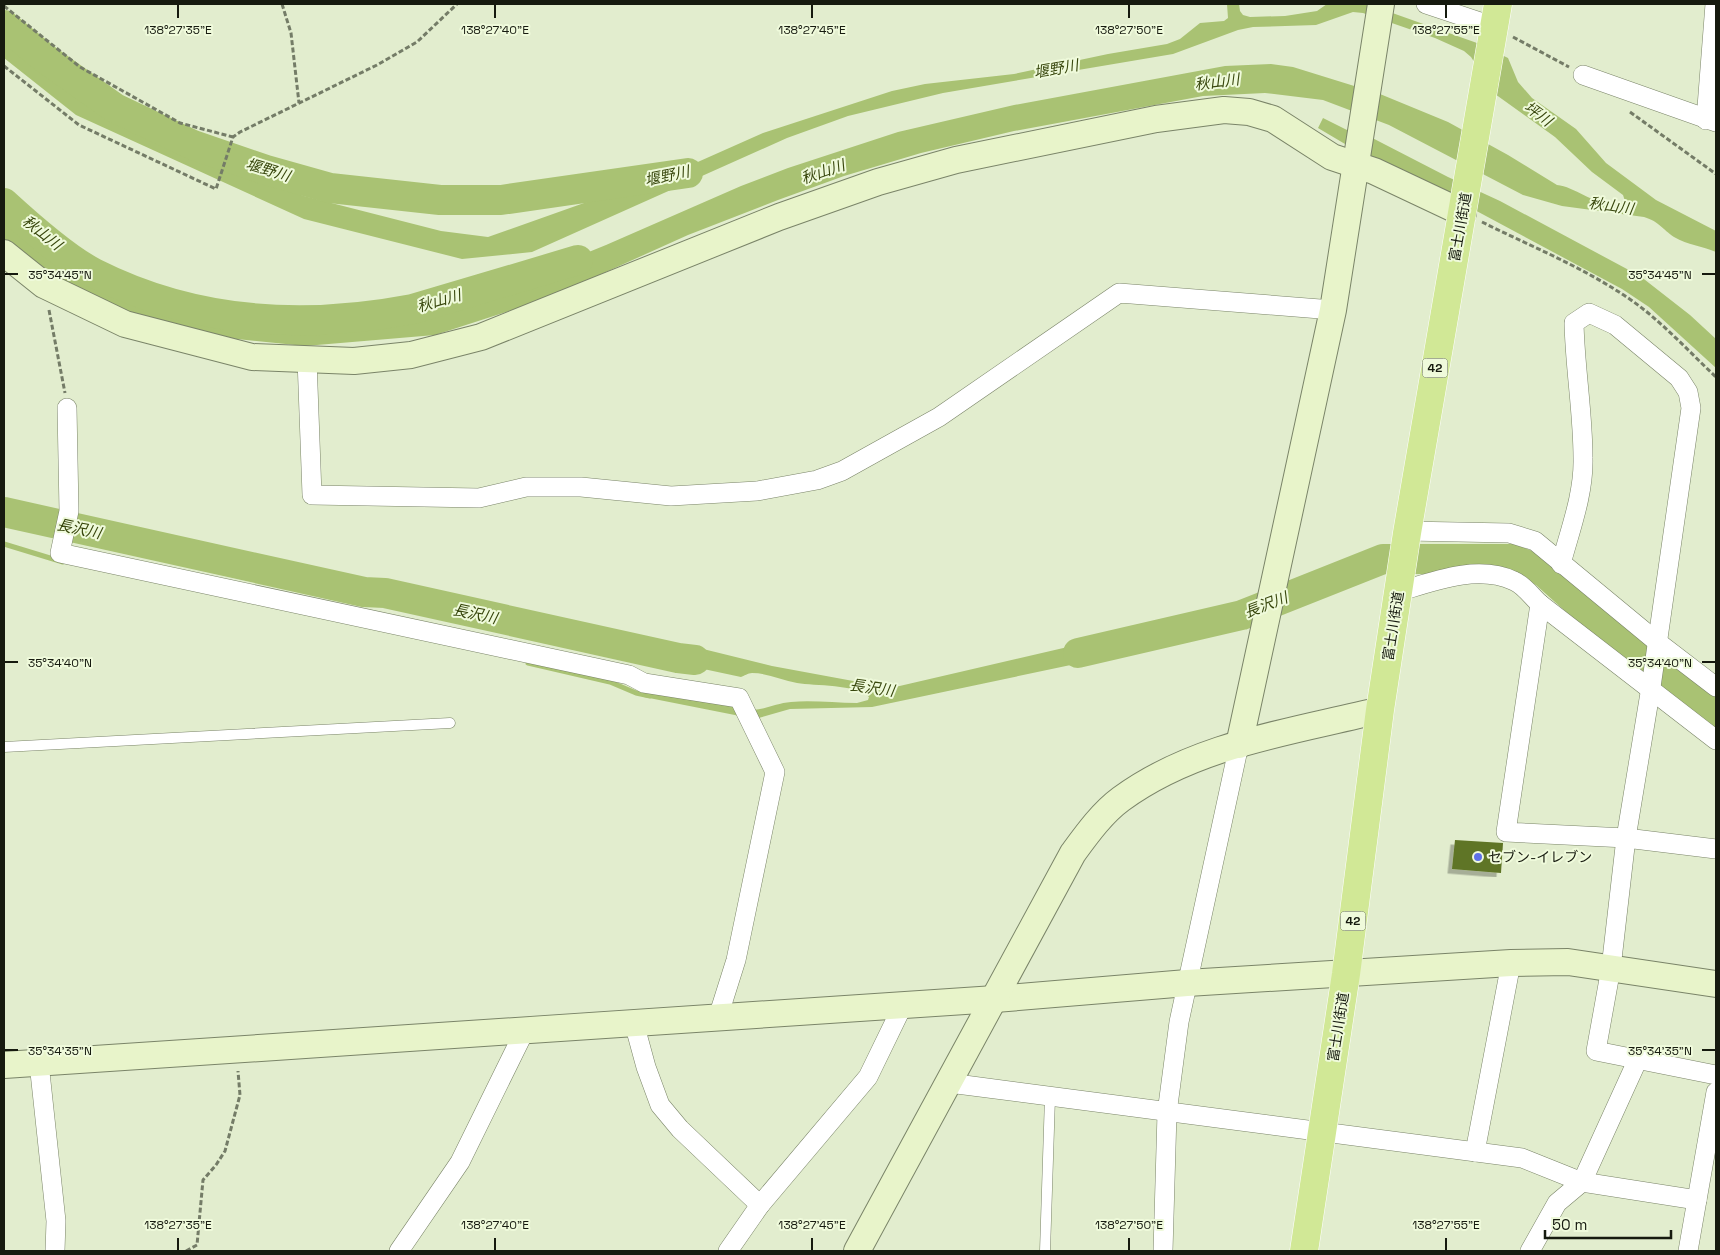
<svg xmlns="http://www.w3.org/2000/svg" width="1720" height="1255" viewBox="0 0 1720 1255" font-family="'Space Grotesk','Noto Sans JP',sans-serif">
<style>
.water{fill:#a9c273}
.lines{fill:none;stroke-linecap:round;stroke-linejoin:round}
.stream{stroke:#a9c273;stroke-width:5}
.river{stroke:#a9c273;stroke-width:30}
.building{fill:#5e7425;filter:url(#shadow)}
.lane-casing{stroke:#7a8468;stroke-width:11}
.street-casing{stroke:#7a8468;stroke-width:20}
.secondary-casing{stroke:#7a8468;stroke-width:28}
.primary-casing{stroke:#fff;stroke-width:29}
.path{stroke:#747c67;stroke-width:3;stroke-dasharray:5 2.5;stroke-linecap:butt}
.lane{stroke:#fff;stroke-width:10}
.street{stroke:#fff;stroke-width:19}
.secondary{stroke:#e8f4ca;stroke-width:26}
.primary{stroke:#d1e896;stroke-width:28}
.ticks{fill:none;stroke:#161a0f;stroke-width:2}
.poi-dot{fill:#5e70e7;stroke:#effadb;stroke-width:2}
.labels{text-anchor:middle;stroke-width:4;stroke-linejoin:round;paint-order:stroke}
.shield{fill:#effadb;stroke:#575d4c;stroke-width:1}
.shield-label{font-size:12px;font-weight:bold;fill:#161a0f}
.street-label{font-size:14px;fill:#161a0f;stroke:#effadb}
.poi-label{font-size:14px;fill:#161a0f;stroke:#effadb;text-anchor:start}
.water-label{font-size:15px;font-style:italic;fill:#38470d;stroke:#effadb}
.ticks-label{font-size:12px;text-anchor:middle;fill:#161a0f;stroke:#effadb;stroke-width:4;stroke-linejoin:round;paint-order:stroke}
</style>
<defs>
<filter id="shadow"><feDropShadow dx="-4.5" dy="4.5" stdDeviation="0" flood-color="#0004"/></filter>
</defs>
<rect width="100%" height="100%" fill="#e2edce"/>
<g class="water">
<path d="M1227 4H1239L1240 11 1243 15 1250 17 1285 16 1317 11 1327 4H1367L1477 43 1508 58 1518 82 1532 98 1576 129 1606 163 1656 200 1716 231V252C1702 246 1688 245 1674 237 1662 229 1660 222 1644 217L1562 206 1523 195 1389 125 1323 100 1265 93 1203 96 1014 131 921 153 844 176 778 200 688 235 546 299 435 335 305 346 208 336 134 320 50 272 4 239V205L53 253 136 301 212 319 305 329 446 310 606 245 741 186 788 168 898 132 1014 105 1225 66 1271 64 1293 67 1380 94 1448 122 1508 155 1557 185C1578 187 1603 213 1625 201L1623 195 1592 172 1555 137 1495 94 1471 57 1464 51 1435 38 1363 13 1353 12 1316 25 1253 27 1238 30 1173 54 943 93 848 116 787 138 532 252 462 259 304 219 76 115 4 58V32L68 82 132 121 236 170 304 196 441 231 488 237 691 165 763 133 892 91 925 84 1014 74 1108 54 1167 44 1180 39 1200 23 1224 21 1228 18Z"/>
<polygon points="1323,118 1347,130 1351,127 1448,177 1500,201 1640,276 1690,315 1716,339 1716,368 1649,307 1622,289 1471,208 1432,185 1345,144 1318,128"/>
<path d="M1115 636 1123 654 872 707 790 709 755 719 644 697 645 692 753 710C767 709 777 703 791 702 812 700 835 703 857 703L868 700 869 697C856 684 815 686 797 683 782 680 767 673 752 673 748 673 744 676 741 677L652 658 655 648 688 651 695 647 772 666 891 688Z"/>
</g>
<g class="lines">
<g class="stream">
<polyline points="4,544 63,562"/>
<polyline points="528,663 610,682 636,693 650,696"/>
</g>
<g class="river">
<polyline points="4,25 46,59 115,108 193,145 266,170 330,188 440,200 501,200 688,173"/>
<path d="M4 203C28 225 65 258 94 273 195 324 303 330 413 309L578 260"/>
<polyline points="4,512 364,592 385,593 678,658 695,660"/>
<polyline points="1078,653 1242,615 1383,559 1512,559 1544,572 1582,606 1716,713"/>
</g>
</g>
<polygon class="building" points="1455,840 1503,843 1501,873 1452,869"/>
<g class="lines">
<g class="lane-casing">
<g id="lane">
<polyline points="4,747 450,723"/>
<polyline points="1045,1251 1050,1097"/>
</g>
</g>
<g class="street-casing">
<g id="street">
<polyline points="1426,4 1495,27"/>
<polyline points="1583,75 1716,122"/>
<polyline points="1706,120 1715,4"/>
<polyline points="307,359 312,495 479,498 526,487 581,487 671,496 757,491 817,480 842,471 939,417 1119,293 1333,310"/>
<polyline points="67,408 69,511 60,553 629,675 644,683 739,698 775,772 736,960 718,1017"/>
<polyline points="1407,531 1509,533 1535,541 1656,641 1716,687"/>
<path d="M1561 564C1570 530 1584 494 1583 458 1583 413 1575 368 1574 323L1589 313 1615 325 1679 378 1688 392 1691 408 1651 687 1626 838 1611 968 1596 1051 1716 1075"/>
<path d="M1398 592C1434 581 1478 564 1514 581 1524 585 1532 597 1540 604L1716 740"/>
<polyline points="1540,604 1506,832 1626,838 1716,849"/>
<polyline points="634,1023 646,1067 660,1105 680,1129 760,1205"/>
<polyline points="39,1063 56,1221 55,1251"/>
<polyline points="949,1083 1522,1158 1582,1182 1697,1200"/>
<polyline points="1475,1152 1511,963"/>
<polyline points="399,1251 460,1162 525,1030"/>
<polyline points="728,1251 760,1205 868,1077 903,1005"/>
<polyline points="1163,1251 1167,1113 1179,1022 1239,745"/>
<polyline points="1530,1251 1557,1203 1582,1182 1638,1059"/>
<polyline points="1688,1251 1716,1092"/>
</g>
</g>
<g class="secondary-casing">
<g id="secondary">
<polyline points="4,253 44,285 125,324 252,357 354,361 411,355 481,337 779,217 878,182 956,160 1156,119 1224,110 1249,112 1273,119 1332,157 1374,171 1463,213"/>
<polyline points="1239,745 1333,310 1381,4"/>
<polyline points="4,1065 995,999 1187,983 1511,963 1568,962 1716,984"/>
<path d="M857 1251 1073 853C1087 834 1102 813 1121 799 1196 744 1292 732 1380 710"/>
</g>
</g>
<g class="primary-casing">
<polyline id="primary" points="1304,1251 1346,974 1380,710 1407,533 1498,4"/>
</g>
<g class="path">
<polyline points="282,4 291,33 299,103"/>
<polyline points="4,6 80,67 180,123 233,137"/>
<polyline points="1513,37 1569,67"/>
<polyline points="4,66 79,125 216,189 233,137 240,132 377,65 417,42 457,4"/>
<polyline points="1630,112 1716,174"/>
<path d="M1482 222C1528 245 1578 265 1622 294 1657 316 1686 349 1716 377"/>
<polyline points="49,310 65,393"/>
<polyline points="186,1251 197,1245 203,1180 216,1165 225,1151 240,1095 238,1071"/>
</g>
<use href="#lane" class="lane"/>
<use href="#street" class="street"/>
<use href="#secondary" class="secondary"/>
<use href="#primary" class="primary"/>
</g>
<path class="ticks" d="M178 5V18M495 5V18M812 5V18M1129 5V18M1446 5V18M5 274H18M1702 274H1715M5 662H18M1702 662H1715M5 1050H18M1702 1050H1715M178 1238V1250M495 1238V1250M812 1238V1250M1129 1238V1250M1446 1238V1250"/>
<circle class="poi-dot" cx="1478" cy="857" r="5"/>
<g class="labels">
<g class="shield">
<rect x="1422.5" y="358.5" width="25" height="19" rx="4"/>
<rect x="1340.5" y="911.5" width="25" height="19" rx="4"/>
</g>
<g class="shield-label">
<text x="1435" y="372">42</text>
<text x="1353" y="925">42</text>
</g>
<g class="street-label">
<text transform="translate(1460 227) rotate(-80)" y="5">富士川街道</text>
<text transform="translate(1393 626) rotate(-81)" y="5">富士川街道</text>
<text transform="translate(1338 1027) rotate(-81)" y="5">富士川街道</text>
</g>
<g class="poi-label">
<text x="1488" y="862">セブン-イレブン</text>
</g>
<g class="water-label">
<text transform="translate(1056 69) rotate(-10)" y="5">堰野川</text>
<text transform="translate(1217 82) rotate(-7)" y="5">秋山川</text>
<text transform="translate(1538 114) rotate(36)" y="5">坪川</text>
<text transform="translate(268 170) rotate(17)" y="5">堰野川</text>
<text transform="translate(823 172) rotate(-19)" y="5">秋山川</text>
<text transform="translate(667 176) rotate(-12)" y="5">堰野川</text>
<text transform="translate(1611 206) rotate(8)" y="5">秋山川</text>
<text transform="translate(42 233) rotate(38)" y="5">秋山川</text>
<text transform="translate(439 301) rotate(-16)" y="5">秋山川</text>
<text transform="translate(79 529) rotate(12)" y="5">長沢川</text>
<text transform="translate(1266 605) rotate(-21)" y="5">長沢川</text>
<text transform="translate(475 614) rotate(12)" y="5">長沢川</text>
<text transform="translate(872 688) rotate(8)" y="5">長沢川</text>
</g>
</g>
<g class="ticks-label">
<text x="178" y="34">138°27'35"E</text>
<text x="495" y="34">138°27'40"E</text>
<text x="812" y="34">138°27'45"E</text>
<text x="1129" y="34">138°27'50"E</text>
<text x="1446" y="34">138°27'55"E</text>
<text x="60" y="279">35°34'45"N</text>
<text x="1660" y="279">35°34'45"N</text>
<text x="60" y="667">35°34'40"N</text>
<text x="1660" y="667">35°34'40"N</text>
<text x="60" y="1055">35°34'35"N</text>
<text x="1660" y="1055">35°34'35"N</text>
<text x="178" y="1229">138°27'35"E</text>
<text x="495" y="1229">138°27'40"E</text>
<text x="812" y="1229">138°27'45"E</text>
<text x="1129" y="1229">138°27'50"E</text>
<text x="1446" y="1229">138°27'55"E</text>
</g>
<rect width="1720" height="1255" fill="none" stroke="#161a0f" stroke-width="10"/>
<path d="M1545 1230v8h126v-8" fill="none" stroke="#161a0f" stroke-width="2.5"/>
<text x="1552" y="1230" font-size="15" fill="#161a0f" stroke="#effadb" stroke-width="4" paint-order="stroke">50 m</text>
</svg>
